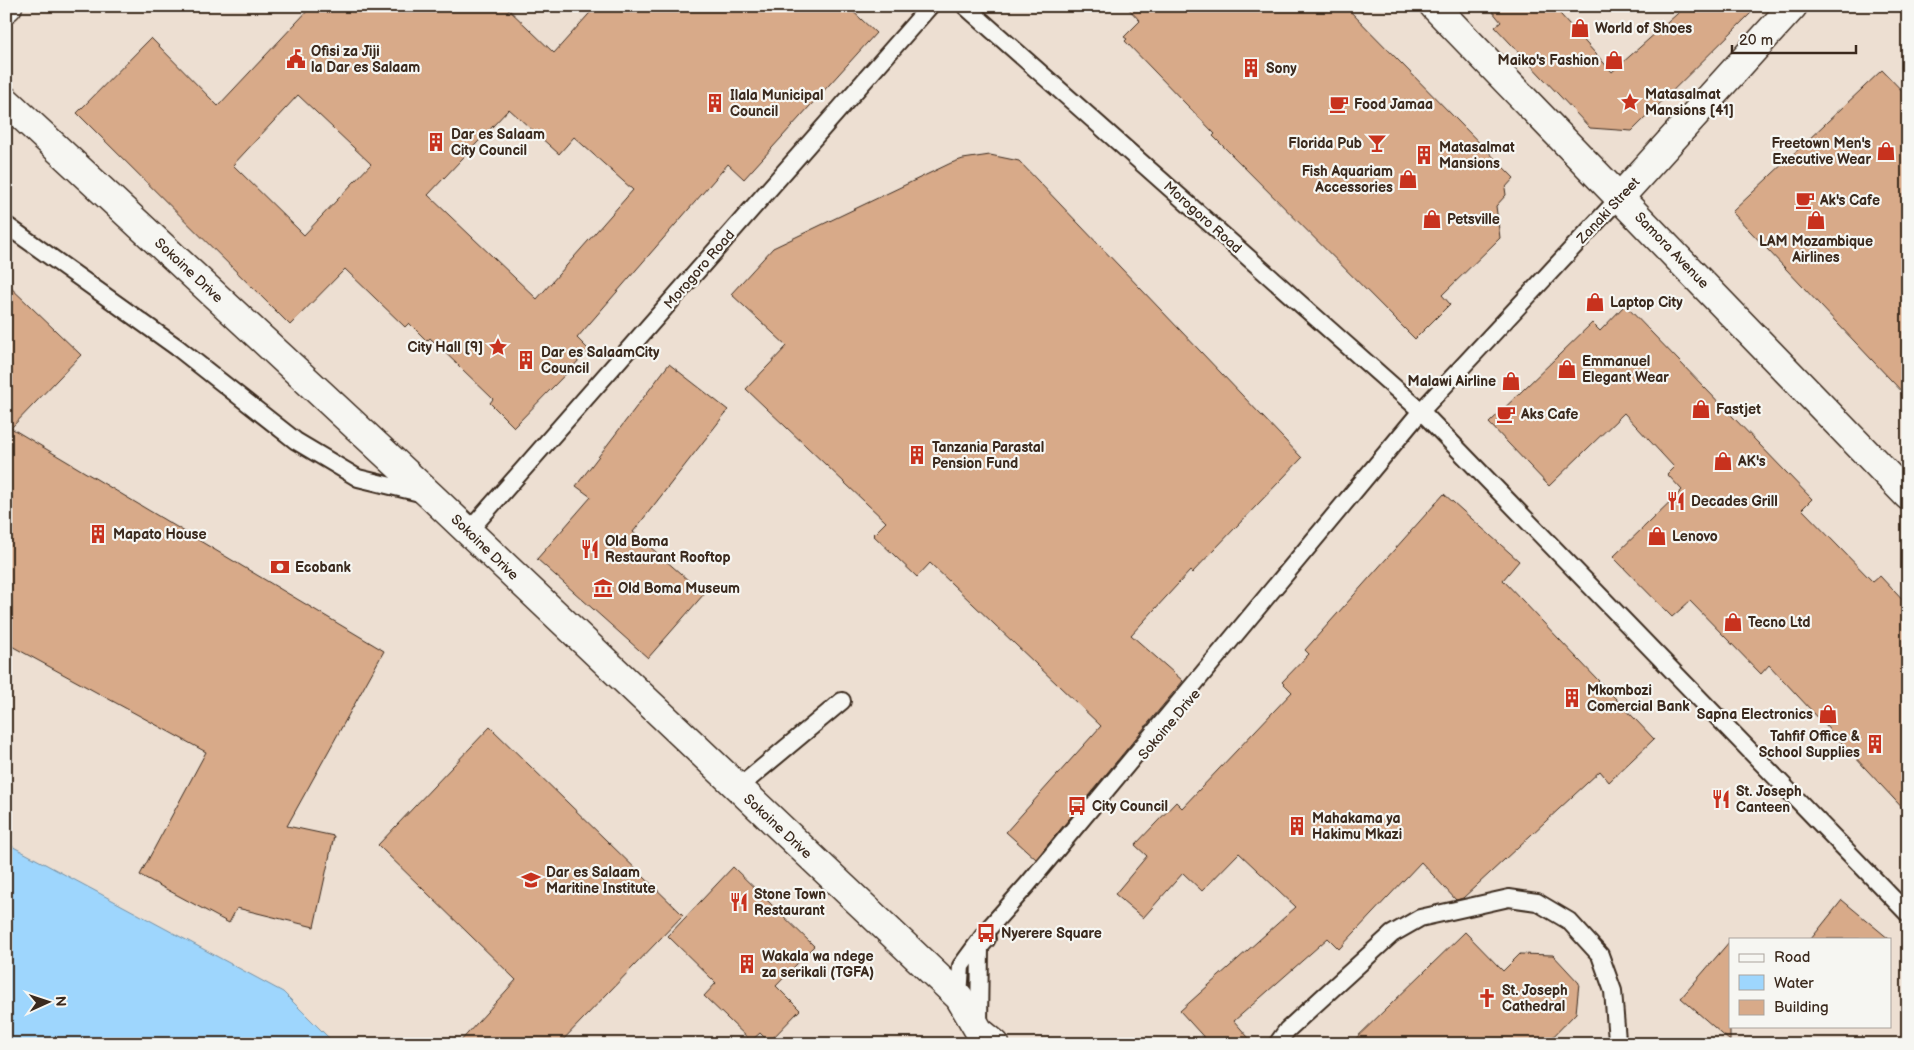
<svg xmlns="http://www.w3.org/2000/svg" width="1914" height="1050" viewBox="0 0 1914 1050" font-family="'Balsamiq Sans',sans-serif">
<style>
.water{fill:#9ed6fd;stroke:#7691a4}
.building{fill:#d8aa89;stroke:#3b2a1e;fill-rule:evenodd}
.lines{fill:none;stroke-linecap:round;stroke-linejoin:round}
.lane-casing{stroke:#3b2a1e;stroke-width:20}
.street-casing{stroke:#3b2a1e;stroke-width:31}
.secondary-casing{stroke:#3b2a1e;stroke-width:31}
.lane{stroke:#f6f6f2;stroke-width:16}
.street{stroke:#f6f6f2;stroke-width:28}
.secondary{stroke:#f6f6f2;stroke-width:28}
.labels{text-anchor:middle;stroke-width:4.5;stroke-linejoin:round;paint-order:stroke}
.poi-label{font-size:14px;font-weight:bold;fill:#3b2a1e;stroke:#f6f6f2;text-anchor:start}
.street-label{font-size:14px;fill:#3b2a1e;stroke:#f6f6f2}
</style>
<rect width="100%" height="100%" fill="#eddfd2"/>
<filter id="ink" filterUnits="userSpaceOnUse"><feTurbulence type="fractalNoise" baseFrequency=".02" numOctaves="2"/><feDisplacementMap in="SourceGraphic" scale="10" xChannelSelector="R" yChannelSelector="G"/><feConvolveMatrix kernelMatrix="1 2 1 2 8 2 1 2 1" color-interpolation-filters="sRGB"/></filter>
<g filter="url(#ink)">
<polygon class="water" points="6,843 283,992 335,1044 6,1044"/>
<g class="building">
<path d="M312 6H505L554 53 596 6H847L876 33 744 179 728 164 577 338 589 350 514 427 490 403 493 399 430 338 427 341 409 323 405 327 345 269 290 325 77 113 151 38 218 106ZM298 95 371 164 304 235 233 165ZM509 109 559 154 574 137 633 190 537 299 428 195Z"/>
<polygon points="1126,6 1345,6 1514,178 1505,188 1506,195 1496,206 1500,238 1442,295 1450,304 1415,339 1213,136 1215,134 1125,41 1127,39 1124,37 1140,21"/>
<polygon points="1488,6 1553,6 1612,72 1686,6 1758,6 1632,131 1590,128 1495,27 1501,22"/>
<polygon points="1882,70 1908,97 1908,398 1732,212"/>
<polygon points="990,155 1019,161 1302,458 1192,573 1190,571 1131,635 1183,681 1036,859 1006,832 1101,726 930,563 917,577 873,535 886,522 746,389 787,346 731,294 773,248 951,163 963,159"/>
<polygon points="6,283 81,355 11,428 384,651 287,826 334,836 314,927 237,908 229,923 140,875 206,752 6,643"/>
<polygon points="1625,305 1812,499 1802,509 1873,582 1880,576 1908,606 1908,814 1769,665 1761,674 1690,601 1672,617 1613,557 1682,490 1667,474 1674,467 1624,413 1549,486 1489,423 1592,323 1600,331"/>
<polygon points="669,364 728,410 633,532 704,594 648,658 537,559 591,497 576,486"/>
<polygon points="1444,494 1519,561 1503,580 1654,739 1609,782 1600,771 1463,898 1456,900 1421,862 1339,949 1328,938 1234,1021 1254,1044 1210,1044 1180,1011 1296,907 1239,853 1202,891 1183,873 1143,918 1115,894 1147,856 1135,845 1176,802 1182,808 1292,692 1282,682 1309,654 1305,650"/>
<polygon points="490,727 683,915 559,1044 458,1044 516,980 378,845"/>
<polygon points="733,867 814,946 776,986 800,1010 769,1042 760,1033 751,1041 704,996 716,983 668,936"/>
<polygon points="1842,900 1889,939 1811,939"/>
<polygon points="1465,932 1503,971 1520,954 1553,955 1579,983 1576,1013 1546,1044 1350,1044"/>
<polygon points="1730,941 1730,1041 1681,998"/>
</g>
<g class="lines">
<g class="lane-casing">
<g id="lane">
<polyline points="965,6 1421,411 1908,914"/>
<polyline points="6,225 178,348 296,441 358,478 424,494"/>
<polyline points="468,532 930,6"/>
<polyline points="738,788 842,701"/>
<polyline points="960,1000 959,997 961,966 989,928 1028,884 1421,411 1620,197"/>
<polyline points="979,1027 980,947 987,939"/>
<polyline points="1277,1044 1287,1030 1392,934 1420,918 1509,898 1537,902 1569,921 1600,955 1613,991 1617,1040 1615,1044"/>
</g>
</g>
<g class="street-casing">
<polyline id="street" points="6,8 8,6"/>
</g>
<g class="secondary-casing">
<g id="secondary">
<polyline points="1434,6 1908,496"/>
<polyline points="6,101 431,496 959,997 979,1031 995,1044"/>
<polyline points="1620,197 1793,6"/>
</g>
</g>
<use href="#lane" class="lane"/>
<use href="#street" class="street"/>
<use href="#secondary" class="secondary"/>
</g>
</g>
<defs>
<g id="shop-bare" transform="scale(1.5)"><path d="M-5-2.5h2.3a2.7 3.5 0 0 1 5.4 0H5L5.5 6h-11ZM-1.5-2.5h3a1.5 2.3 0 0 0-3 0Z" fill="#c8321e" stroke="#f6f6f2" stroke-width="2.5" paint-order="stroke"/></g>
<g id="civic-bare" transform="scale(1.5)"><path d="M-.6-6.5H3V-4.5H.6V-3L4-1V1h2V6H-6V1h2V-1L-.6-3ZM-1.2 2.5V6h2.4V2.5Z" fill="#c8321e" stroke="#f6f6f2" stroke-width="2.5" paint-order="stroke"/></g>
<g id="building-bare" transform="scale(1.5)"><path d="M-4-6H4V6H1V3H-1V6H-4ZM-2.5-4.3h1.7v1.8h-1.7ZM.8-4.3h1.7v1.8H.8ZM-2.5-1h1.7V.8h-1.7ZM.8-1h1.7V.8H.8Z" fill="#c8321e" stroke="#f6f6f2" stroke-width="2.5" paint-order="stroke"/></g>
<g id="sight-bare" transform="scale(1.5)"><path d="M0-6L1.8-2.2L6-1.7L2.9 1.2L3.7 5.4L0 3.3L-3.7 5.4L-2.9 1.2L-6-1.7L-1.8-2.2Z" fill="#c8321e" stroke="#f6f6f2" stroke-width="2.5" paint-order="stroke"/></g>
<g id="cafe-bare" transform="scale(1.5)"><path d="M-5.5-4.5H6V0H3Q3 3.5 0 3.5H-2.5Q-5.5 3.5-5.5 0ZM3-3.2v2h1.7v-2ZM-6 4.5H4V6H-6Z" fill="#c8321e" stroke="#f6f6f2" stroke-width="2.5" paint-order="stroke"/></g>
<g id="bar-bare" transform="scale(1.5)"><path d="M-6-5H6L.8 .8V4.5H3.5V6h-7V4.5H-.8V.8Z" fill="#c8321e" stroke="#f6f6f2" stroke-width="2.5" paint-order="stroke"/></g>
<g id="restaurant-bare" transform="scale(1.5)"><path d="M-5-6h1v4h1v-4h1v4h1v-4h1v5L-1.5 .5V6h-2V.5L-5-1ZM5-6V6H3V1.5H1.5Q1.5-4 5-6Z" fill="#c8321e" stroke="#f6f6f2" stroke-width="2.5" paint-order="stroke"/></g>
<g id="bank-bare" transform="scale(1.5)"><path d="M-6-4H6V4H-6ZM0-2.3a2.3 2.3 0 1 0 0 4.6a2.3 2.3 0 1 0 0-4.6Z" fill="#c8321e" stroke="#f6f6f2" stroke-width="2.5" paint-order="stroke"/></g>
<g id="museum-bare" transform="scale(1.5)"><path d="M0-6L6-3V-2H-6V-3ZM-5-1h2V3h-2ZM-1-1h2V3h-2ZM3-1h2V3H3ZM-6 4H6V6H-6Z" fill="#c8321e" stroke="#f6f6f2" stroke-width="2.5" paint-order="stroke"/></g>
<g id="bus-bare" transform="scale(1.5)"><path d="M-5-6H5V4H4V6H2V4H-2V6H-4V4H-5ZM-3.5-4V0h7V-4ZM-3.5 1.2v1.5H-2V1.2ZM2 1.2v1.5H3.5V1.2Z" fill="#c8321e" stroke="#f6f6f2" stroke-width="2.5" paint-order="stroke"/></g>
<g id="university-bare" transform="scale(1.5)"><path d="M0-5L7-2L0 1L-7-2ZM-4 1L0 2.5L4 1V4Q0 6-4 4Z" fill="#c8321e" stroke="#f6f6f2" stroke-width="2.5" paint-order="stroke"/></g>
<g id="church-bare" transform="scale(1.5)"><path d="M-1.2-6h2.4v3.5h3.3v2.4h-3.3V6h-2.4V-.1h-3.3v-2.4h3.3Z" fill="#c8321e" stroke="#f6f6f2" stroke-width="2.5" paint-order="stroke"/></g>
</defs>
<g fill-rule="evenodd">
<use href="#shop-bare" x="1580" y="28"/>
<use href="#civic-bare" x="296" y="59"/>
<use href="#shop-bare" x="1614" y="60"/>
<use href="#building-bare" x="1251" y="68"/>
<use href="#sight-bare" x="1630" y="102"/>
<use href="#building-bare" x="715" y="103"/>
<use href="#cafe-bare" x="1339" y="104"/>
<use href="#building-bare" x="436" y="142"/>
<use href="#bar-bare" x="1377" y="143"/>
<use href="#shop-bare" x="1886" y="151"/>
<use href="#building-bare" x="1424" y="155"/>
<use href="#shop-bare" x="1408" y="179"/>
<use href="#cafe-bare" x="1805" y="200"/>
<use href="#shop-bare" x="1432" y="219"/>
<use href="#shop-bare" x="1816" y="220"/>
<use href="#shop-bare" x="1595" y="302"/>
<use href="#sight-bare" x="498" y="347"/>
<use href="#building-bare" x="526" y="360"/>
<use href="#shop-bare" x="1567" y="369"/>
<use href="#shop-bare" x="1511" y="381"/>
<use href="#shop-bare" x="1701" y="409"/>
<use href="#cafe-bare" x="1506" y="414"/>
<use href="#building-bare" x="917" y="455"/>
<use href="#shop-bare" x="1723" y="461"/>
<use href="#restaurant-bare" x="1676" y="501"/>
<use href="#building-bare" x="98" y="534"/>
<use href="#shop-bare" x="1657" y="536"/>
<use href="#restaurant-bare" x="590" y="549"/>
<use href="#bank-bare" x="280" y="567"/>
<use href="#museum-bare" x="603" y="588"/>
<use href="#shop-bare" x="1733" y="622"/>
<use href="#building-bare" x="1572" y="698"/>
<use href="#shop-bare" x="1828" y="714"/>
<use href="#building-bare" x="1875" y="744"/>
<use href="#restaurant-bare" x="1721" y="799"/>
<use href="#bus-bare" x="1077" y="806"/>
<use href="#building-bare" x="1297" y="826"/>
<use href="#university-bare" x="531" y="880"/>
<use href="#restaurant-bare" x="739" y="902"/>
<use href="#bus-bare" x="986" y="933"/>
<use href="#building-bare" x="747" y="964"/>
<use href="#church-bare" x="1487" y="998"/>
</g>
<g class="labels">
<g class="poi-label">
<text x="1595" y="33">World of Shoes</text>
<text x="311" y="56">Ofisi za Jiji<tspan x="311" dy="16">la Dar es Salaam</tspan></text>
<text x="1599" y="65" text-anchor="end">Maiko's Fashion</text>
<text x="1266" y="73">Sony</text>
<text x="1645" y="99">Matasalmat<tspan x="1645" dy="16">Mansions [41]</tspan></text>
<text x="730" y="100">Ilala Municipal<tspan x="730" dy="16">Council</tspan></text>
<text x="1354" y="109">Food Jamaa</text>
<text x="451" y="139">Dar es Salaam<tspan x="451" dy="16">City Council</tspan></text>
<text x="1362" y="148" text-anchor="end">Florida Pub</text>
<text x="1871" y="148" text-anchor="end">Freetown Men's<tspan x="1871" dy="16">Executive Wear</tspan></text>
<text x="1439" y="152">Matasalmat<tspan x="1439" dy="16">Mansions</tspan></text>
<text x="1393" y="176" text-anchor="end">Fish Aquariam<tspan x="1393" dy="16">Accessories</tspan></text>
<text x="1820" y="205">Ak's Cafe</text>
<text x="1447" y="224">Petsville</text>
<text x="1816" y="246" text-anchor="middle">LAM Mozambique<tspan x="1816" dy="16">Airlines</tspan></text>
<text x="1610" y="307">Laptop City</text>
<text x="483" y="352" text-anchor="end">City Hall [9]</text>
<text x="541" y="357">Dar es SalaamCity<tspan x="541" dy="16">Council</tspan></text>
<text x="1582" y="366">Emmanuel<tspan x="1582" dy="16">Elegant Wear</tspan></text>
<text x="1496" y="386" text-anchor="end">Malawi Airline</text>
<text x="1716" y="414">Fastjet</text>
<text x="1521" y="419">Aks Cafe</text>
<text x="932" y="452">Tanzania Parastal<tspan x="932" dy="16">Pension Fund</tspan></text>
<text x="1738" y="466">AK's</text>
<text x="1691" y="506">Decades Grill</text>
<text x="113" y="539">Mapato House</text>
<text x="1672" y="541">Lenovo</text>
<text x="605" y="546">Old Boma<tspan x="605" dy="16">Restaurant Rooftop</tspan></text>
<text x="295" y="572">Ecobank</text>
<text x="618" y="593">Old Boma Museum</text>
<text x="1748" y="627">Tecno Ltd</text>
<text x="1587" y="695">Mkombozi<tspan x="1587" dy="16">Comercial Bank</tspan></text>
<text x="1813" y="719" text-anchor="end">Sapna Electronics</text>
<text x="1860" y="741" text-anchor="end">Tahfif Office &amp;<tspan x="1860" dy="16">School Supplies</tspan></text>
<text x="1736" y="796">St. Joseph<tspan x="1736" dy="16">Canteen</tspan></text>
<text x="1092" y="811">City Council</text>
<text x="1312" y="823">Mahakama ya<tspan x="1312" dy="16">Hakimu Mkazi</tspan></text>
<text x="546" y="877">Dar es Salaam<tspan x="546" dy="16">Maritine Institute</tspan></text>
<text x="754" y="899">Stone Town<tspan x="754" dy="16">Restaurant</tspan></text>
<text x="1001" y="938">Nyerere Square</text>
<text x="762" y="961">Wakala wa ndege<tspan x="762" dy="16">za serikali (TGFA)</tspan></text>
<text x="1502" y="995">St. Joseph<tspan x="1502" dy="16">Cathedral</tspan></text>
</g>
<g class="street-label">
<text transform="translate(1608 210) rotate(-47)" y="5">Zanaki Street</text>
<text transform="translate(1203 217) rotate(42)" y="5">Morogoro Road</text>
<text transform="translate(1672 250) rotate(46)" y="5">Samora Avenue</text>
<text transform="translate(699 269) rotate(-49)" y="5">Morogoro Road</text>
<text transform="translate(189 270) rotate(43)" y="5">Sokoine Drive</text>
<text transform="translate(485 547) rotate(44)" y="5">Sokoine Drive</text>
<text transform="translate(1169 724) rotate(-50)" y="5">Sokoine Drive</text>
<text transform="translate(778 826) rotate(43)" y="5">Sokoine Drive</text>
</g>
</g>
<rect width="1914" height="1050" fill="none" stroke="#f6f6f2" stroke-width="25"/>
<rect x="12" y="12" width="1889" height="1025" fill="none" stroke="#3b2a1e" stroke-width="2" filter="url(#ink)"/>
<rect x="1729" y="938" width="162" height="90" fill="#f6f6f2" stroke="#aba49d"/>
<rect x="1739" y="954" width="25" height="8" fill="#f6f6f2" stroke="#aba49d"/>
<text x="1774" y="962" font-size="15" fill="#3b2a1e">Road</text>
<rect x="1739" y="975" width="25" height="15" fill="#9ed6fd" stroke="#aba49d"/>
<text x="1774" y="988" font-size="15" fill="#3b2a1e">Water</text>
<rect x="1739" y="1000" width="25" height="15" fill="#d8aa89" stroke="#aba49d"/>
<text x="1774" y="1012" font-size="15" fill="#3b2a1e">Building</text>
<g transform="translate(48 1002) rotate(87)" stroke="#f6f6f2" stroke-width="4" paint-order="stroke">
<path d="M0-4L9 19L0 12L-9 19Z" fill="#3b2a1e"/>
<text y="-8" font-size="14" font-weight="bold" text-anchor="middle" fill="#3b2a1e">N</text>
</g>
<path d="M1732 45v8h124v-8" fill="none" stroke="#3b2a1e" stroke-width="2.5"/>
<text x="1739" y="45" font-size="15" fill="#3b2a1e" stroke="#f6f6f2" stroke-width="4" paint-order="stroke">20 m</text>
</svg>
